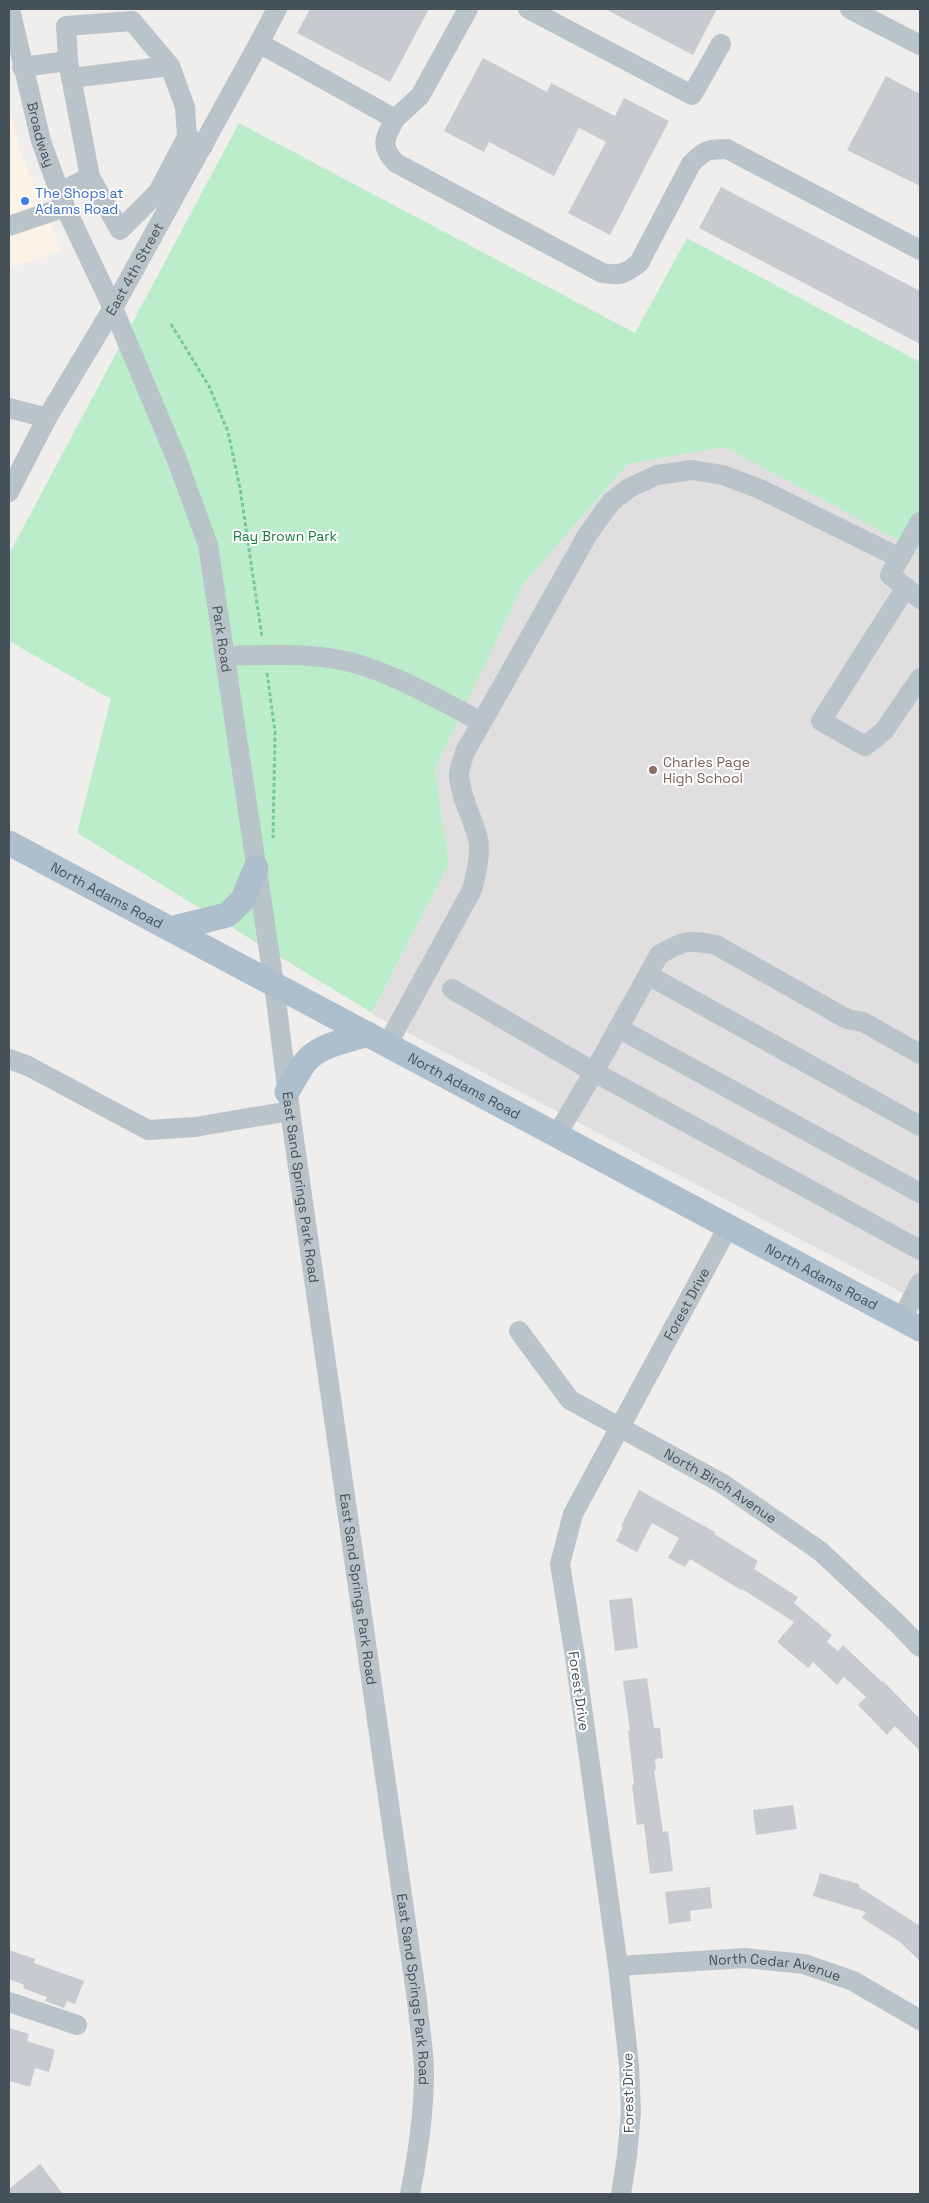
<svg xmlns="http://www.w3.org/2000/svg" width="929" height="2203" viewBox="0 0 929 2203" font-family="'Space Grotesk',sans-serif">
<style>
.commercial{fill:#fbf3e6}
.education{fill:#e1dedf}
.green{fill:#bcedca}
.building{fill:#c7cbd0}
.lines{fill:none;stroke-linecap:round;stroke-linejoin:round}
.path{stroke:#75ca98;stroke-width:3;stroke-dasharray:4 2.5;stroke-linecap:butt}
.minor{stroke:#b9c3ca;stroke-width:20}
.major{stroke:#adbfcc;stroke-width:25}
.shop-dot{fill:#3f7fe0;stroke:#fff;stroke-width:2}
.education-dot{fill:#8d6e63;stroke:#fff;stroke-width:2}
.labels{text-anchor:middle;stroke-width:4;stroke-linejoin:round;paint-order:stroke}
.street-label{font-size:14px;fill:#46525a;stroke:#fff}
.shop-label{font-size:14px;fill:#366cbe;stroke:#fff;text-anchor:start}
.park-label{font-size:14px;fill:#197940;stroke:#fff}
.education-label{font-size:14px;fill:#785e54;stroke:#fff;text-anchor:start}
</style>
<rect width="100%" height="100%" fill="#f0eded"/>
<polygon class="commercial" points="9,107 20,152 62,250 9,268"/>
<polygon class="education" points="725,447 920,552 920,1302 372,1014 449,864 435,769 524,583 628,464"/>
<polygon class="green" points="239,123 635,333 687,238 920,362 920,552 725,447 628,464 524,583 435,769 449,864 372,1013 77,833 111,699 9,641 9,554"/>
<g class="building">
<polygon points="310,9 429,9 390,82 297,33"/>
<polygon points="605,9 717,9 693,55"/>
<polygon points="483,58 547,92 551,83 615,116 624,98 669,121 610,235 568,213 606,142 579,128 554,176 489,142 484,152 444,131"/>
<polygon points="886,76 920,94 920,186 847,150"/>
<polygon points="721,187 920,291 920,344 699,228"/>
<polygon points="639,1490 715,1532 714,1534 758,1561 754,1569 798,1597 794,1603 832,1635 827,1642 838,1651 843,1645 882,1682 883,1681 920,1719 920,1751 895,1726 887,1735 858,1705 866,1697 844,1677 837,1685 813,1662 808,1668 777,1642 794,1622 742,1589 741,1590 690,1559 685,1567 668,1558 679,1538 652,1523 637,1552 616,1541 623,1527 621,1526"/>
<polygon points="632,1598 638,1648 615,1651 609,1600"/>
<polygon points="647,1678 654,1728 660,1728 663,1758 655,1759 656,1770 654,1770 663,1832 668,1831 673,1871 650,1874 644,1824 637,1825 632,1785 634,1784 628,1731 630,1731 623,1681"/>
<polygon points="793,1805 797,1829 756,1835 753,1810"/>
<polygon points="820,1873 859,1884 859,1887 920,1926 920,1961 900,1942 862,1918 866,1912 813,1896"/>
<polygon points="710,1887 712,1908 690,1911 691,1921 669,1924 665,1892"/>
<polygon points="9,1950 35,1959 34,1963 84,1981 75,2004 67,2001 64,2008 45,2001 47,1997 23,1988 24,1985 9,1979"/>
<polygon points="9,2028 29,2034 27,2041 55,2050 49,2072 35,2068 30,2087 9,2081"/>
<polygon points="40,2164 63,2194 9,2194 9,2189"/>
</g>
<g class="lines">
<g class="path">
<polyline points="171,324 209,386 228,432 240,488 262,637"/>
<polyline points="267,673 275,732 273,838"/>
</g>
<g class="minor">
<path id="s1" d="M10 9 41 141 65 207 113 308 177 460 208 545 274 984 290 1111 417 2000C419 2024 424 2049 424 2073 424 2114 418 2154 410 2194"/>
<polyline points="277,9 259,43 395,119 420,96 468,9"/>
<polyline points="528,9 692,95 721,44"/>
<polyline points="850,9 920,45"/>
<polyline points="22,67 68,61"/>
<polyline points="71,78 170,66"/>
<path d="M395 119C385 138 379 146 396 163L602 273C619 276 625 274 639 263L691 164C704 150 708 149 727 149L920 250"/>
<polyline points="187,137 158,192 120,230 90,177 68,61 66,26 132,21 170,66 185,107 187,137 203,146"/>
<polyline points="60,192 90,177"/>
<polyline points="9,226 65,207"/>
<polyline points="9,408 47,418"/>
<path id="s2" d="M9 492 47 418 113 308 259 43"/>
<polyline points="920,522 890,575 920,599"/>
<polyline points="906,587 821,721 865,746 884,731 920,678"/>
<path d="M225 656C268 655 312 652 354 663 399 676 441 701 482 722"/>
<polyline points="648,975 920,1126"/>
<polyline points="452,989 594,1072 556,1136"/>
<polyline points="618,1028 920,1193"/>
<path d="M387 1045 472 890C476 874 481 856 478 839 473 818 460 797 459 775 459 768 463 759 465 752L588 534 611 502 629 488 657 475 692 470 723 475 762 490 900 558"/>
<path d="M920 1054 863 1022 847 1019 716 945C689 939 682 941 659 955L594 1072 920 1250"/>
<polyline points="9,1059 28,1066 148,1130 195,1127 290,1111"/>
<polyline points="902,1319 920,1283"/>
<path id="s3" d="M519 1331 570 1400 723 1484 820 1551 898 1624 920 1647"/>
<path id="s4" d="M618 1966 745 1958 804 1964 853 1981 920 2020"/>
<polyline points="9,2002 77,2025"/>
<path id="s5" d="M621 2194 627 2156 631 2112 629 2065 618 1966 575 1657 560 1564 573 1514 728 1227"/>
</g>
<g class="major">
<path id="s6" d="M9 843 920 1329"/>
<polyline points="170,929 227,915 242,901 256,868"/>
<path d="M287 1092C294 1081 300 1067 309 1058 324 1044 349 1040 368 1034"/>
</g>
</g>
<circle class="shop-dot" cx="25" cy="201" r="5"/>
<circle class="education-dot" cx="653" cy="770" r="5"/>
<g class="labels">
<g class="street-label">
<text dy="5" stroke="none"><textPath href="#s1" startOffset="129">Broadway</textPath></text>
<text dy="5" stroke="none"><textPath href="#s2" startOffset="256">East 4th Street</textPath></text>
<text dy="5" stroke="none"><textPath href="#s1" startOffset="668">Park Road</textPath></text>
<text dy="5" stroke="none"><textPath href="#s6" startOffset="111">North Adams Road</textPath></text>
<text dy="5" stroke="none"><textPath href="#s6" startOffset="516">North Adams Road</textPath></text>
<text dy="5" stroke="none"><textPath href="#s1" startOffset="1222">East Sand Springs Park Road</textPath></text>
<text dy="5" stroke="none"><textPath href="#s6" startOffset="921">North Adams Road</textPath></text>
<text dy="5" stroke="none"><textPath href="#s5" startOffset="926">Forest Drive</textPath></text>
<text dy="5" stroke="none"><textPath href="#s3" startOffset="259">North Birch Avenue</textPath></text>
<text dy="5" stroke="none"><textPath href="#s1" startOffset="1628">East Sand Springs Park Road</textPath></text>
<text transform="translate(579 1691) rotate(82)" y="5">Forest Drive</text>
<text dy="5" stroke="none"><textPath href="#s4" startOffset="158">North Cedar Avenue</textPath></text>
<text dy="5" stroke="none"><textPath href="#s1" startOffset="2032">East Sand Springs Park Road</textPath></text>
<text transform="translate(628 2093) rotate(-91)" y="5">Forest Drive</text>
</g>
<g class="shop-label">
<text x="35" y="198">The Shops at<tspan x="35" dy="16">Adams Road</tspan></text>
</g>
<g class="park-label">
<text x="285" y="541">Ray Brown Park</text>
</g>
<g class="education-label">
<text x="663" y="767">Charles Page<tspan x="663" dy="16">High School</tspan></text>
</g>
</g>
<rect width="929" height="2203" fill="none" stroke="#46525a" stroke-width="20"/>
</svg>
